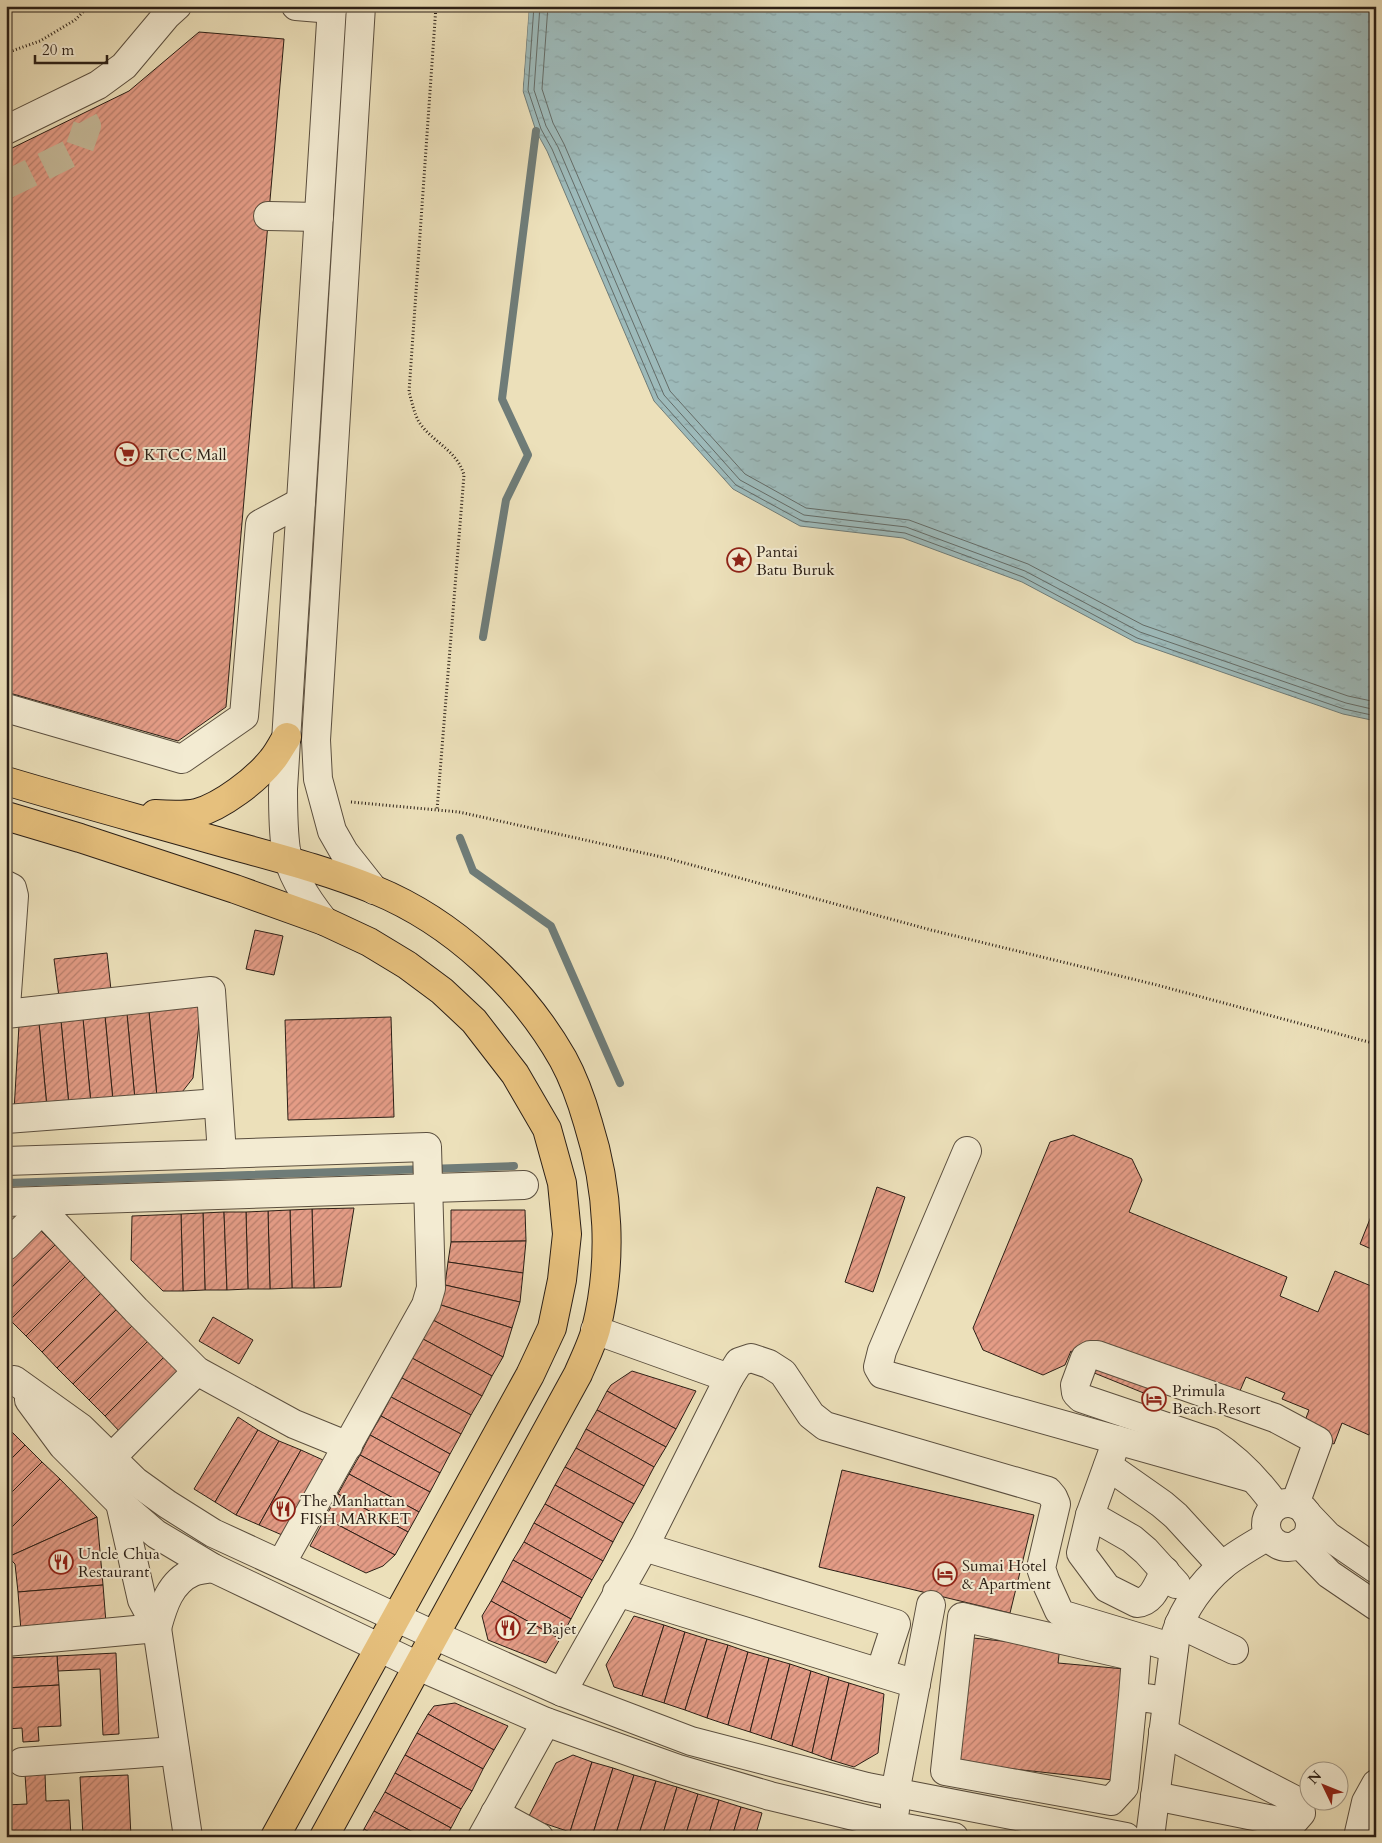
<svg xmlns="http://www.w3.org/2000/svg" width="1382" height="1843" viewBox="0 0 1382 1843" font-family="Cardo,serif">
<style>
.water{fill:url(#water-ripples);stroke:#6f7c78}
.pier{fill:#ece0ba}
.lines{fill:none;stroke-linecap:round;stroke-linejoin:round}
.shore{stroke:#646c68;stroke-width:1}
.stream{stroke:#6f7c78;stroke-width:8}
.building{fill:url(#building-hatch);stroke:#2b1f16}
.minor-tunnel{stroke:#c5b999;stroke-width:28;stroke-dasharray:28 14;stroke-linecap:butt}
.minor-casing{stroke:#5b4f3f;stroke-width:30}
.major-casing{stroke:#2b1f16;stroke-width:30}
.path{stroke:#2b1f16;stroke-width:3;stroke-dasharray:1 2.5;stroke-linecap:butt}
.minor{stroke:#f3ebd2;stroke-width:28}
.major{stroke:#e6c07d;stroke-width:28}
.labels{text-anchor:middle;stroke-width:4;stroke-linejoin:round;paint-order:stroke}
.poi-label{font-size:16px;fill:#2b1f16;stroke:#f3ebd2;text-anchor:start}
</style>
<defs>
<pattern id="water-ripples" width="26" height="14" patternUnits="userSpaceOnUse" patternTransform="scale(1.25)"><rect width="26" height="14" fill="#9dbaba"/><path d="M2 4q2-2 4 0t4 0M15 11q2-2 4 0t4 0" fill="none" stroke="#879f9f"/></pattern>
<pattern id="building-hatch" width="6" height="6" patternUnits="userSpaceOnUse" patternTransform="scale(1.25)"><rect width="6" height="6" fill="#e49c86"/><path d="M-1 1l2-2M0 6l6-6M5 7l2-2" fill="none" stroke="#b97f6d"/></pattern>
</defs>
<rect width="100%" height="100%" fill="#ece0ba"/>
<filter id="stains"><feTurbulence type="fractalNoise" baseFrequency=".004" numOctaves="4"/><feColorMatrix values="0 0 0 0 .2 0 0 0 0 .09 0 0 0 0 .02 0 0 0 .5 -.17"/></filter>
<radialGradient id="worn" r=".72"><stop offset=".6" stop-color="#630" stop-opacity="0"/><stop offset="1" stop-color="#630" stop-opacity=".3"/></radialGradient>
<polygon class="water" points="529,6 1376,6 1376,721 1343,714 1135,642 1022,582 903,538 800,526 733,489 654,401 547,151 536,131 523,91"/>
<polygon class="pier" points="526,6 529,6 522,97 520,91"/>
<g class="lines">
<g class="shore">
<polyline points="534,6 528,90 541,129 552,149 658,398 736,485 802,521 905,533 1023,577 1137,638 1344,709 1376,716"/>
<polyline points="540,6 534,90 546,126 558,147 664,395 740,480 804,515 906,527 1025,571 1140,632 1346,703 1376,710"/>
<polyline points="548,6 542,89 553,123 564,144 670,391 745,474 806,508 909,520 1028,564 1143,625 1348,696 1376,702"/>
</g>
<g class="stream">
<polyline points="483,637 506,500 528,455 502,399 536,131"/>
<polyline points="460,838 473,871 551,926 620,1083"/>
<polyline points="6,1183 514,1166"/>
</g>
</g>
<g class="building">
<polygon points="199,32 284,39 226,707 178,741 6,692 6,151 129,91"/>
<polygon points="255,930 283,936 274,975 246,969"/>
<polygon points="107,953 111,990 59,997 54,959"/>
<polygon points="201,1006 193,1078 179,1096 157,1097 149,1012"/>
<polygon points="149,1012 157,1097 135,1100 127,1014"/>
<polygon points="127,1014 135,1100 113,1101 105,1016"/>
<polygon points="105,1016 113,1101 91,1104 83,1019"/>
<polygon points="391,1017 394,1117 288,1120 285,1020"/>
<polygon points="83,1019 91,1104 69,1106 61,1021"/>
<polygon points="61,1021 69,1106 47,1108 39,1023"/>
<polygon points="39,1023 47,1108 14,1111 19,1025"/>
<polygon points="1073,1135 1132,1159 1142,1180 1129,1212 1287,1277 1280,1296 1318,1312 1335,1271 1376,1288 1376,1319 1370,1333 1376,1336 1376,1417 1369,1435 1342,1423 1334,1444 1301,1431 1309,1410 1282,1399 1285,1393 1246,1377 1236,1400 1193,1383 1156,1398 1077,1366 1071,1351 1065,1365 1043,1375 983,1350 973,1328 1050,1142"/>
<polygon points="877,1187 905,1197 873,1292 845,1282"/>
<polygon points="354,1208 341,1287 314,1288 312,1209"/>
<polygon points="312,1209 314,1288 292,1288 290,1210"/>
<polygon points="290,1210 292,1288 270,1289 268,1211"/>
<polygon points="451,1210 525,1210 526,1241 451,1242"/>
<polygon points="268,1211 270,1289 248,1289 246,1212"/>
<polygon points="224,1212 227,1290 205,1290 203,1213"/>
<polygon points="224,1212 246,1212 248,1289 227,1290"/>
<polygon points="203,1213 205,1290 183,1291 181,1214"/>
<polygon points="181,1214 183,1291 163,1291 131,1260 132,1216"/>
<polygon points="1372,1214 1376,1216 1376,1251 1360,1244"/>
<polygon points="39,1229 55,1245 6,1293 6,1261"/>
<polygon points="526,1241 523,1273 448,1262 451,1242"/>
<polygon points="55,1245 71,1260 10,1320 6,1316 6,1293"/>
<polygon points="71,1260 86,1276 26,1336 10,1320"/>
<polygon points="448,1262 523,1273 520,1302 445,1285"/>
<polygon points="86,1276 102,1292 42,1352 26,1336"/>
<polygon points="445,1285 520,1302 512,1328 438,1304"/>
<polygon points="102,1292 118,1308 57,1368 42,1352"/>
<polygon points="438,1304 512,1328 503,1357 433,1320"/>
<polygon points="118,1308 134,1324 73,1384 57,1368"/>
<polygon points="213,1317 253,1340 239,1364 199,1341"/>
<polygon points="433,1320 503,1357 492,1376 423,1339"/>
<polygon points="134,1324 149,1340 89,1400 73,1384"/>
<polygon points="423,1339 492,1376 482,1396 412,1358"/>
<polygon points="149,1340 165,1356 105,1416 89,1400"/>
<polygon points="165,1356 181,1372 120,1432 105,1416"/>
<polygon points="412,1358 482,1396 471,1415 402,1378"/>
<polygon points="632,1371 696,1391 676,1429 607,1391 611,1385"/>
<polygon points="402,1378 471,1415 461,1434 391,1397"/>
<polygon points="607,1391 676,1429 666,1447 597,1410"/>
<polygon points="391,1397 461,1434 450,1454 381,1416"/>
<polygon points="597,1410 666,1447 654,1467 586,1429"/>
<polygon points="381,1416 450,1454 440,1473 370,1435"/>
<polygon points="238,1417 258,1430 215,1502 194,1489"/>
<polygon points="6,1426 25,1445 6,1464"/>
<polygon points="586,1429 654,1467 644,1486 576,1448"/>
<polygon points="258,1430 279,1441 236,1515 215,1502"/>
<polygon points="370,1435 440,1473 430,1492 360,1455"/>
<polygon points="279,1441 301,1450 259,1525 236,1515"/>
<polygon points="25,1445 42,1462 6,1498 6,1464"/>
<polygon points="576,1448 644,1486 634,1504 565,1467"/>
<polygon points="301,1450 323,1460 282,1535 259,1525"/>
<polygon points="360,1455 430,1492 419,1512 349,1474"/>
<polygon points="42,1462 60,1479 6,1533 6,1498"/>
<polygon points="565,1467 634,1504 623,1523 555,1485"/>
<polygon points="842,1470 1034,1515 1010,1613 819,1567"/>
<polygon points="349,1474 419,1512 408,1532 338,1494"/>
<polygon points="60,1479 97,1517 8,1557 6,1555 6,1533"/>
<polygon points="555,1485 623,1523 613,1542 545,1504"/>
<polygon points="338,1494 408,1532 395,1555 325,1518"/>
<polygon points="545,1504 613,1542 603,1561 534,1523"/>
<polygon points="97,1517 103,1585 18,1592 15,1564 8,1557"/>
<polygon points="325,1518 395,1555 383,1566 366,1573 310,1546"/>
<polygon points="534,1523 603,1561 592,1580 524,1542"/>
<polygon points="524,1542 592,1580 582,1598 513,1560"/>
<polygon points="513,1560 582,1598 571,1619 502,1581"/>
<polygon points="502,1581 571,1619 560,1639 491,1601"/>
<polygon points="103,1585 106,1623 21,1631 18,1592"/>
<polygon points="491,1601 560,1639 546,1663 488,1640 482,1616"/>
<polygon points="634,1616 664,1625 642,1696 614,1687 606,1665"/>
<polygon points="664,1625 685,1632 664,1703 642,1696"/>
<polygon points="685,1632 707,1639 685,1710 664,1703"/>
<polygon points="973,1638 1060,1647 1058,1663 1125,1669 1113,1780 959,1763"/>
<polygon points="707,1639 728,1645 707,1718 685,1710"/>
<polygon points="728,1645 748,1652 728,1725 707,1718"/>
<polygon points="748,1652 769,1658 750,1732 728,1725"/>
<polygon points="116,1653 119,1734 103,1735 100,1669 58,1671 57,1656"/>
<polygon points="57,1656 59,1685 6,1688 6,1658"/>
<polygon points="769,1658 790,1664 771,1739 750,1732"/>
<polygon points="790,1664 811,1671 792,1746 771,1739"/>
<polygon points="811,1671 829,1677 812,1753 792,1746"/>
<polygon points="829,1677 849,1683 831,1760 812,1753"/>
<polygon points="849,1683 884,1694 878,1753 854,1767 831,1760"/>
<polygon points="59,1685 61,1726 38,1727 39,1741 23,1742 22,1728 6,1729 6,1688"/>
<polygon points="455,1703 508,1726 494,1750 428,1714 434,1706"/>
<polygon points="428,1714 494,1750 483,1769 417,1733"/>
<polygon points="417,1733 483,1769 472,1791 405,1755"/>
<polygon points="405,1755 472,1791 461,1809 395,1773"/>
<polygon points="573,1755 592,1762 570,1832 528,1818 556,1763"/>
<polygon points="592,1762 613,1768 592,1837 586,1837 570,1832"/>
<polygon points="613,1768 634,1775 615,1837 592,1837"/>
<polygon points="45,1773 46,1801 69,1800 71,1837 6,1837 6,1805 27,1804 25,1774"/>
<polygon points="395,1773 461,1809 451,1828 385,1792"/>
<polygon points="128,1775 131,1837 83,1837 80,1777"/>
<polygon points="634,1775 656,1781 638,1837 615,1837"/>
<polygon points="656,1781 677,1787 662,1837 638,1837"/>
<polygon points="677,1787 698,1794 685,1837 662,1837"/>
<polygon points="385,1792 451,1828 446,1837 422,1837 374,1811"/>
<polygon points="698,1794 719,1800 708,1837 685,1837"/>
<polygon points="719,1800 741,1807 732,1837 708,1837"/>
<polygon points="741,1807 762,1813 755,1837 732,1837"/>
<polygon points="374,1811 422,1837 378,1837 364,1829"/>
<polygon points="364,1829 378,1837 360,1837"/>
</g>
<g class="lines">
<polyline class="minor-tunnel" points="6,185 79,149 87,126 81,115"/>
<g class="minor-casing">
<g id="minor">
<polyline points="296,6 332,9"/>
<polyline points="361,6 316,740 318,779 332,831 344,852 374,890"/>
<polyline points="6,130 98,85 124,66 166,16 177,6"/>
<polyline points="268,216 319,217"/>
<polyline points="6,708 182,759 244,716 260,524 301,502"/>
<polyline points="6,885 12,888 14,896 6,1007"/>
<path d="M324 921C308 901 291 876 286 850 283 830 283 809 283 789L332 6"/>
<polyline points="6,1014 211,991 222,1154"/>
<polyline points="6,1119 218,1103"/>
<polyline points="967,1151 882,1351 878,1367 882,1374 1252,1478"/>
<polyline points="6,1161 427,1147 431,1288 426,1305 281,1564"/>
<polyline points="39,1201 42,1210 136,1310 197,1371 294,1424 348,1446"/>
<polyline points="6,1202 524,1185"/>
<polyline points="6,1246 42,1210"/>
<polyline points="729,1378 739,1362 751,1358 769,1364 783,1373 811,1415 825,1426 1048,1491 1053,1497 1056,1504 1041,1568 1045,1580 1059,1611 1064,1615 1174,1648"/>
<polyline points="14,1380 81,1428 135,1481 167,1504 213,1533 434,1635 562,1692 691,1741 867,1787 1126,1837"/>
<polyline points="29,1400 63,1446 120,1503 156,1534 213,1568 418,1666 546,1722 678,1769 770,1796 895,1826 954,1837"/>
<path d="M1117 1440 1090 1515 1081 1553 1107 1588 1137 1603C1153 1602 1158 1583 1165 1571"/>
<polyline points="112,1457 197,1371"/>
<polyline points="1108,1466 1162,1504 1176,1516 1222,1566"/>
<polyline points="120,1503 142,1600 157,1628 188,1837"/>
<circle cx="1288" cy="1525" r="22"/>
<path d="M1276 1506C1259 1482 1237 1459 1211 1442L1081 1398 1076 1393 1075 1385 1085 1358 1090 1355H1097L1275 1418 1318 1441 1295 1504"/>
<polyline points="1306,1513 1328,1536 1376,1569"/>
<polyline points="1090,1515 1132,1539 1146,1551 1176,1584"/>
<polyline points="1299,1543 1329,1574 1376,1606"/>
<polyline points="644,1547 896,1624 880,1673"/>
<polyline points="617,1592 916,1684"/>
<polyline points="1179,1624 1234,1650"/>
<path d="M157 1628C163 1606 170 1582 193 1572 199 1570 206 1569 213 1568"/>
<polyline points="6,1642 157,1628"/>
<polyline points="562,1692 644,1547 729,1378 595,1330"/>
<polyline points="1133,1696 1124,1787 1111,1801 945,1771 962,1617 1136,1657 1133,1696 1167,1701"/>
<polyline points="22,1762 175,1751"/>
<polyline points="1155,1796 1288,1823 1294,1821 1301,1813 1300,1806 1295,1800 1163,1732"/>
<polyline points="895,1810 895,1793 931,1605"/>
<polyline points="495,1813 539,1837"/>
<polyline points="482,1837 546,1722"/>
<path d="M1150 1837 1176 1633C1184 1608 1202 1583 1222 1566 1236 1554 1253 1545 1268 1536"/>
<polyline points="1358,1837 1366,1802 1376,1784"/>
</g>
</g>
<g class="major-casing">
<g id="major">
<path d="M6 781C76 802 147 821 217 841 270 856 324 869 375 890 453 922 522 987 563 1059 574 1079 582 1102 588 1123 609 1189 613 1261 596 1329 592 1344 584 1360 578 1374L324 1837"/>
<path d="M155 814C169 815 183 816 197 813 222 806 256 780 272 760 278 753 282 744 287 737"/>
<polyline points="6,816 80,838 235,889 324,921 369,942 407,965 442,991 474,1021 515,1074 547,1129 562,1183 567,1234 562,1280 552,1328 530,1375 275,1837"/>
</g>
</g>
<g class="path">
<path d="M436 6 409 392C412 402 414 413 419 422 432 442 457 450 464 475L437 810"/>
<polyline points="6,53 40,41 75,20 89,6"/>
<polyline points="351,802 459,812 666,858 931,930 1157,985 1376,1044"/>
</g>
<use href="#minor" class="minor"/>
<use href="#major" class="major"/>
</g>
<defs>
<g id="supermarket-ring" transform="scale(1.25)"><circle r="9.5" fill="#f3ebd2" stroke="#8f2418" stroke-width="1.5"/><path d="M-6-5.5h2.5l.6 2H6L4.5 2H-2.5L-4.4-4H-6ZM-1.5 3.2a1.3 1.3 0 1 0 .1 0ZM3 3.2a1.3 1.3 0 1 0 .1 0Z" fill="#8f2418"/></g>
<g id="sight-ring" transform="scale(1.25)"><circle r="9.5" fill="#f3ebd2" stroke="#8f2418" stroke-width="1.5"/><path d="M0-6L1.8-2.2L6-1.7L2.9 1.2L3.7 5.4L0 3.3L-3.7 5.4L-2.9 1.2L-6-1.7L-1.8-2.2Z" fill="#8f2418"/></g>
<g id="hotel-ring" transform="scale(1.25)"><circle r="9.5" fill="#f3ebd2" stroke="#8f2418" stroke-width="1.5"/><path d="M-6-4.5h1.5V1H6V5H4.5V3h-9V5H-6ZM-4 0a1.8 1.8 0 1 1 3.6 0ZM.5 0V-2.5h3Q6-2.5 6 0Z" fill="#8f2418"/></g>
<g id="restaurant-ring" transform="scale(1.25)"><circle r="9.5" fill="#f3ebd2" stroke="#8f2418" stroke-width="1.5"/><path d="M-5-6h1v4h1v-4h1v4h1v-4h1v5L-1.5 .5V6h-2V.5L-5-1ZM5-6V6H3V1.5H1.5Q1.5-4 5-6Z" fill="#8f2418"/></g>
</defs>
<g fill-rule="evenodd">
<use href="#supermarket-ring" x="127" y="454"/>
<use href="#sight-ring" x="739" y="560"/>
<use href="#hotel-ring" x="1154" y="1399"/>
<use href="#restaurant-ring" x="283" y="1509"/>
<use href="#restaurant-ring" x="61" y="1562"/>
<use href="#hotel-ring" x="945" y="1574"/>
<use href="#restaurant-ring" x="508" y="1628"/>
</g>
<g class="labels">
<g class="poi-label">
<text x="144" y="460">KTCC Mall</text>
<text x="756" y="557">Pantai<tspan x="756" dy="18">Batu Buruk</tspan></text>
<text x="1172" y="1396">Primula<tspan x="1172" dy="18">Beach Resort</tspan></text>
<text x="300" y="1506">The Manhattan<tspan x="300" dy="18">FISH MARKET</tspan></text>
<text x="78" y="1559">Uncle Chua<tspan x="78" dy="18">Restaurant</tspan></text>
<text x="962" y="1571">Sumai Hotel<tspan x="962" dy="18">&amp; Apartment</tspan></text>
<text x="526" y="1634">Z Bajet</text>
</g>
</g>
<rect width="1382" height="1843" fill="none" stroke="#ece0ba" stroke-width="25"/>
<rect x="8" y="8" width="1367" height="1828" fill="none" stroke="#2b1f16" stroke-width="2.5"/>
<rect x="12" y="12" width="1357" height="1818" fill="none" stroke="#2b1f16"/>
<g transform="translate(1324 1786) rotate(313)"><circle r="24" fill="#f3ebd2" stroke="#a39987"/>
<path d="M0-4L9 19L0 12L-9 19Z" fill="#8f2418"/>
<text y="-8" font-size="14" font-weight="bold" text-anchor="middle" fill="#2b1f16">N</text>
</g>
<path d="M35 55v8h72v-8" fill="none" stroke="#2b1f16" stroke-width="2.5"/>
<text x="42" y="55" font-size="15" fill="#2b1f16" stroke="#f3ebd2" stroke-width="4" paint-order="stroke">20 m</text>
<rect width="100%" height="100%" filter="url(#stains)"/>
<rect width="100%" height="100%" fill="url(#worn)"/>
</svg>
